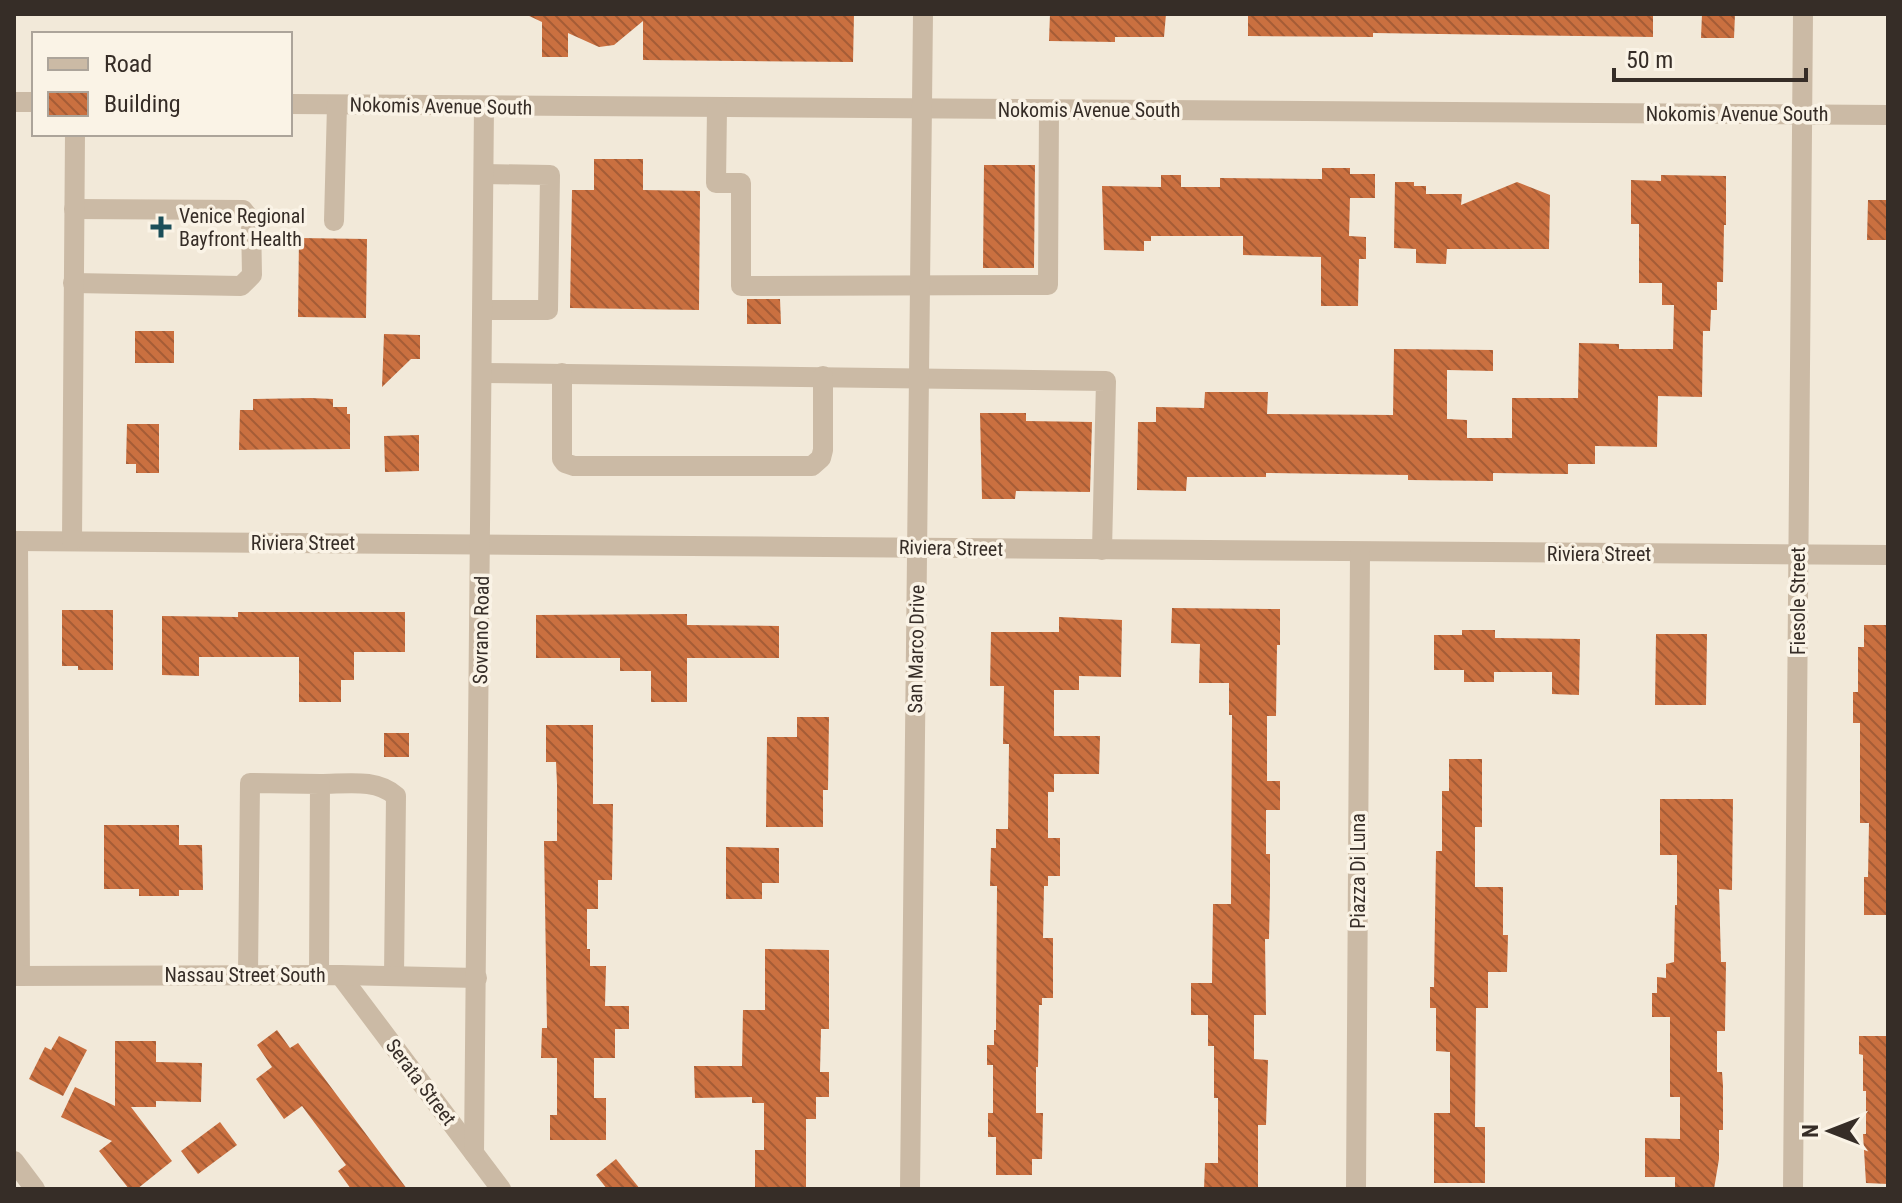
<svg xmlns="http://www.w3.org/2000/svg" width="1902" height="1203" viewBox="0 0 1902 1203" font-family="'Roboto Condensed',sans-serif">
<style>
.building{fill:url(#building-back-hatch)}
.lines{fill:none;stroke-linecap:round;stroke-linejoin:round}
.minor{stroke:#cbbaa5;stroke-width:20}
.poi-dot{fill:#1b4e59;stroke:#faf3e6;stroke-width:3}
.labels{text-anchor:middle;stroke-width:7;stroke-linejoin:round;paint-order:stroke}
.street-label{font-size:20px;fill:#362d27;stroke:#faf3e6}
.poi-label{font-size:20px;fill:#362d27;stroke:#faf3e6;text-anchor:start}
</style>
<defs>
<pattern id="building-back-hatch" width="6" height="6" patternUnits="userSpaceOnUse" patternTransform="scale(2)"><rect width="6" height="6" fill="#ca7040"/><path d="M-1 5l2 2M0 0l6 6M5-1l2 2" fill="none" stroke="#a55c36"/></pattern>
</defs>
<rect width="100%" height="100%" fill="#f2e9d9"/>
<g class="building">
<polygon points="525,14 854,14 853,62 643,60 643,21 614,45 599,47 568,33 568,57 542,57 542,22"/>
<polygon points="1050,14 1166,14 1164,37 1115,37 1115,42 1049,41"/>
<polygon points="1248,14 1653,14 1653,37 1373,33 1373,37 1248,36"/>
<polygon points="1702,14 1735,14 1734,38 1701,38"/>
<polygon points="594,159 643,159 643,190 700,191 699,310 570,308 572,190 594,190"/>
<polygon points="984,165 1035,165 1034,268 983,268"/>
<polygon points="1322,168 1350,168 1350,174 1375,174 1375,198 1350,198 1349,236 1366,237 1366,259 1359,259 1358,306 1321,306 1321,257 1243,255 1243,236 1151,236 1151,241 1144,241 1144,251 1104,250 1102,186 1161,187 1161,175 1181,175 1181,187 1220,187 1220,178 1322,179"/>
<polygon points="1661,175 1726,176 1726,225 1724,225 1723,282 1717,282 1717,310 1711,310 1710,331 1703,331 1702,397 1658,396 1657,447 1595,446 1595,464 1568,464 1568,474 1493,473 1493,481 1408,480 1408,475 1266,473 1266,477 1187,477 1186,491 1137,490 1138,422 1156,422 1156,407 1204,408 1205,392 1268,392 1267,414 1393,415 1394,349 1493,350 1493,371 1447,370 1447,419 1467,420 1467,438 1512,438 1512,398 1578,398 1579,343 1619,344 1619,349 1673,349 1674,305 1662,305 1662,283 1639,283 1639,224 1631,224 1631,180 1661,181"/>
<polygon points="1395,182 1414,182 1414,186 1426,186 1426,194 1462,194 1461,205 1517,182 1550,195 1549,249 1447,249 1446,264 1416,263 1416,249 1394,248"/>
<polygon points="1868,200 1888,200 1888,240 1867,240"/>
<polygon points="299,238 367,239 366,318 298,317"/>
<polygon points="747,299 780,299 781,324 747,324"/>
<rect x="135" y="331" width="39" height="32"/>
<polygon points="384,334 420,335 420,359 411,359 382,387"/>
<polygon points="311,398 333,399 333,407 347,407 347,414 350,414 350,449 239,450 240,410 253,410 253,399"/>
<polygon points="980,413 1026,413 1026,421 1092,422 1090,492 1016,491 1015,499 982,499"/>
<polygon points="127,424 159,424 159,473 136,473 136,464 126,464"/>
<polygon points="419,435 419,471 385,472 384,436"/>
<polygon points="1172,608 1280,609 1280,645 1277,645 1276,716 1267,716 1267,781 1280,781 1280,810 1266,810 1266,854 1270,854 1270,889 1269,939 1265,939 1266,1015 1254,1015 1254,1059 1268,1060 1266,1125 1258,1125 1258,1189 1204,1189 1205,1163 1218,1163 1218,1098 1214,1098 1214,1046 1208,1046 1208,1015 1191,1015 1191,983 1212,983 1213,904 1231,904 1232,715 1229,715 1229,683 1199,683 1200,644 1171,643"/>
<polygon points="62,610 113,610 113,670 78,670 78,666 62,666"/>
<polygon points="238,612 405,612 405,652 354,652 354,680 341,680 341,702 299,702 299,657 199,657 199,676 162,675 162,616 238,617"/>
<polygon points="687,614 687,625 779,626 779,658 687,658 687,702 651,702 651,671 620,671 620,658 536,658 536,615"/>
<polygon points="1059,617 1122,620 1121,677 1079,676 1079,690 1054,690 1054,736 1100,736 1099,774 1054,774 1054,792 1048,792 1048,838 1060,838 1060,876 1048,876 1048,886 1044,886 1043,938 1053,938 1053,998 1042,998 1042,1005 1039,1005 1038,1067 1036,1067 1036,1113 1043,1113 1042,1159 1032,1159 1032,1175 996,1175 996,1137 988,1137 988,1113 993,1113 993,1065 987,1065 987,1045 994,1045 994,1030 996,1030 997,886 990,886 991,848 996,848 996,829 1008,829 1009,744 1003,744 1004,686 990,686 991,632 1059,632"/>
<polygon points="1864,625 1888,625 1888,915 1864,915 1864,877 1868,877 1869,823 1860,823 1860,723 1853,723 1853,692 1858,692 1858,647 1864,647"/>
<polygon points="1462,630 1495,630 1495,638 1580,639 1579,695 1552,694 1552,672 1494,672 1494,682 1464,682 1464,670 1434,670 1434,635 1462,635"/>
<polygon points="1656,634 1707,634 1706,705 1655,705"/>
<polygon points="797,717 829,717 828,790 823,790 823,827 766,827 767,737 797,737"/>
<polygon points="546,725 593,725 593,804 613,804 612,880 598,880 598,909 587,909 587,949 590,949 590,966 606,966 605,1006 629,1006 629,1029 615,1029 615,1058 594,1058 594,1098 606,1098 606,1140 550,1140 550,1115 557,1115 557,1058 541,1058 542,1028 547,1028 544,841 557,841 557,784 556,762 546,762"/>
<rect x="384" y="733" width="25" height="24"/>
<polygon points="1449,759 1482,759 1482,827 1475,827 1475,887 1503,887 1503,935 1508,935 1507,972 1488,972 1488,1008 1476,1008 1475,1127 1485,1127 1485,1183 1434,1183 1434,1113 1450,1113 1450,1052 1436,1051 1436,1008 1430,1008 1430,987 1434,987 1436,851 1442,851 1442,791 1449,791"/>
<polygon points="1660,799 1733,799 1732,890 1719,889 1721,962 1726,962 1725,1031 1717,1031 1717,1072 1722,1072 1723,1085 1723,1130 1719,1130 1719,1159 1714,1189 1675,1189 1675,1177 1645,1177 1645,1138 1680,1139 1680,1097 1670,1097 1670,1017 1652,1017 1652,993 1657,993 1657,977 1666,978 1666,964 1674,962 1675,905 1677,905 1677,855 1660,855"/>
<polygon points="104,825 179,825 179,845 202,845 203,890 179,890 179,896 139,896 139,889 104,889"/>
<polygon points="726,847 779,848 779,883 762,883 762,899 726,899"/>
<polygon points="765,949 829,950 829,1029 821,1029 820,1072 829,1072 829,1097 816,1097 816,1119 806,1119 806,1189 755,1189 755,1150 764,1150 764,1103 752,1103 752,1097 695,1098 694,1066 742,1066 743,1010 765,1010"/>
<polygon points="277,1030 290,1048 298,1043 407,1189 351,1189 338,1171 346,1165 302,1106 284,1119 256,1079 272,1067 257,1045"/>
<polygon points="59,1036 87,1050 63,1096 29,1079 45,1047 51,1050"/>
<polygon points="1859,1036 1888,1036 1888,1184 1866,1183 1863,1134 1866,1134 1866,1091 1863,1091 1863,1055 1859,1054"/>
<polygon points="115,1041 156,1041 156,1062 202,1063 201,1102 156,1101 156,1107 131,1107 172,1161 137,1189 129,1189 99,1151 112,1141 61,1117 75,1087 115,1106"/>
<polygon points="220,1122 237,1145 198,1174 181,1151"/>
<polygon points="616,1159 640,1189 607,1189 596,1175"/>
</g>
<g class="lines">
<g class="minor">
<polyline points="14,102 34,102"/>
<polyline points="290,104 1888,115"/>
<polyline points="717,108 716,183 741,183 741,286 1048,285 1049,110"/>
<polyline points="334,221 337,105"/>
<polyline points="73,283 241,286 252,275 251,220 243,210 74,209"/>
<polyline points="483,310 548,310 550,175 484,174"/>
<polyline points="483,373 1106,381 1102,550"/>
<polyline points="562,373 562,459 565,463 574,466 812,466 821,458 823,450 823,376"/>
<polyline points="14,541 1888,555"/>
<polyline points="18,541 20,976"/>
<polyline points="72,541 75,134"/>
<path d="M320 784C346 784 376 778 396 796L394 976"/>
<polyline points="248,975 250,783 320,784 319,975"/>
<polyline points="340,975 501,1189"/>
<polyline points="14,976 340,975 477,978"/>
<polyline points="474,1153 484,106"/>
<polyline points="14,1161 35,1189"/>
<polyline points="910,1189 923,14"/>
<polyline points="1356,1189 1360,553"/>
<polyline points="1793,1189 1803,14"/>
</g>
</g>
<path class="poi-dot" d="M157 215h8v8h8v8h-8v8h-8v-8h-8v-8h8z"/>
<g class="labels">
<g class="street-label">
<text transform="translate(441 106) rotate(1)" y="7">Nokomis Avenue South</text>
<text x="1089" y="117">Nokomis Avenue South</text>
<text x="1737" y="121">Nokomis Avenue South</text>
<text x="303" y="550">Riviera Street</text>
<text transform="translate(951 548) rotate(1)" y="7">Riviera Street</text>
<text x="1599" y="561">Riviera Street</text>
<text transform="translate(1798 601) rotate(-90)" y="7">Fiesole Street</text>
<text transform="translate(481 630) rotate(-89)" y="7">Sovrano Road</text>
<text transform="translate(916 649) rotate(-89)" y="7">San Marco Drive</text>
<text transform="translate(1358 871) rotate(-90)" y="7">Piazza Di Luna</text>
<text x="245" y="982">Nassau Street South</text>
<text transform="translate(421 1082) rotate(53)" y="7">Serata Street</text>
</g>
<g class="poi-label">
<text x="179" y="223">Venice Regional<tspan x="179" dy="23">Bayfront Health</tspan></text>
</g>
</g>
<rect width="1902" height="1203" fill="none" stroke="#362d27" stroke-width="32"/>
<rect x="32" y="32" width="260" height="104" fill="#faf3e6" stroke="#aca49a" stroke-width="2"/>
<rect x="48" y="58" width="40" height="12" fill="#cbbaa5" stroke="#aca49a" stroke-width="2"/>
<text x="104" y="72" font-size="24" fill="#362d27">Road</text>
<rect x="48" y="92" width="40" height="24" fill="url(#building-back-hatch)" stroke="#aca49a" stroke-width="2"/>
<text x="104" y="112" font-size="24" fill="#362d27">Building</text>
<g transform="translate(1830 1131) rotate(270)" stroke="#faf3e6" stroke-width="6" paint-order="stroke">
<path d="M0-6L14 30L0 20L-14 30Z" fill="#362d27"/>
<text y="-12" font-size="22" font-weight="bold" text-anchor="middle" fill="#362d27">N</text>
</g>
<path d="M1614 68v12h192v-12" fill="none" stroke="#362d27" stroke-width="4"/>
<text x="1626" y="68" font-size="24" fill="#362d27" stroke="#faf3e6" stroke-width="6" paint-order="stroke">50 m</text>
</svg>
